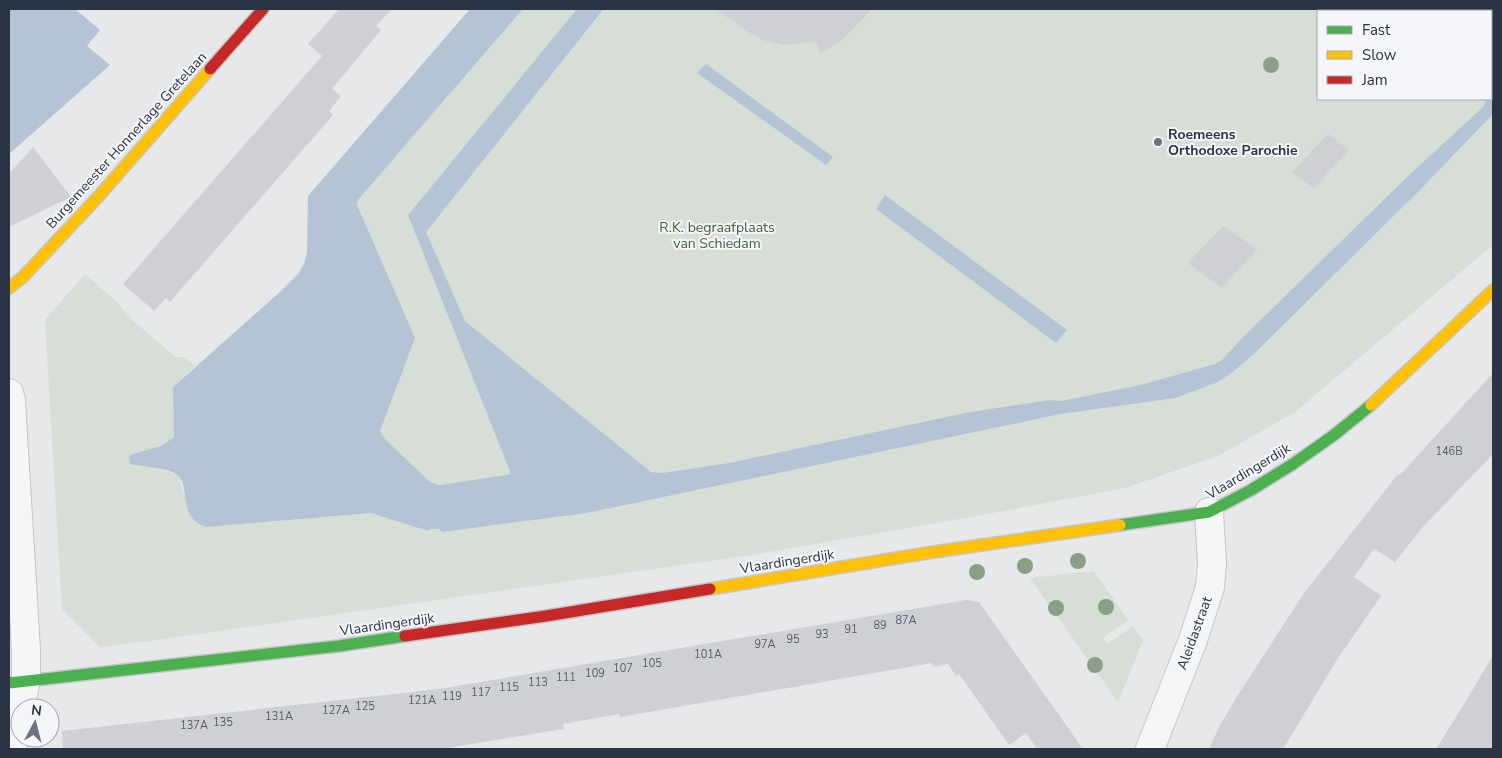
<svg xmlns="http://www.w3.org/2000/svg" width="1502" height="758" viewBox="0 0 1502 758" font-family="'Nunito Sans',sans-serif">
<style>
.green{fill:#d6ded6}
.water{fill:#b4c4d5}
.building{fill:#ced0d3}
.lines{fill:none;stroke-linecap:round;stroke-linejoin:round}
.street-casing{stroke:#c4c6c8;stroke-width:30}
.fast-casing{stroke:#c4c6c8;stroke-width:14}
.slow-casing{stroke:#c4c6c8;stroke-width:14}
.jam-casing{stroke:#c4c6c8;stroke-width:14}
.street{stroke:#f5f6f7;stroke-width:28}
.fast{stroke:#4caf50;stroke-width:11}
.slow{stroke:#ffc107;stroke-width:11}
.jam{stroke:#c62828;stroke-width:11}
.tree{fill:#8a9e88}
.poi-dot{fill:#6c737f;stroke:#f4f6f9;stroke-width:2}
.labels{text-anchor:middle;stroke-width:4;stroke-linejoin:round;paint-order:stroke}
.number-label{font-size:11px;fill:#545c69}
.poi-label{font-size:14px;font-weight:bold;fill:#2b3445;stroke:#f4f6f9;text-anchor:start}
.street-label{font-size:14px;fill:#2b3445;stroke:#f4f6f9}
.park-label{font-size:14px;fill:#3f6138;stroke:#f4f6f9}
</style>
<rect width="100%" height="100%" fill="#e6e8ea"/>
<g class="green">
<polygon points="523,9 577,9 408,215 511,474 440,485 430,482 385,439 380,431 382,424 357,205 358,200"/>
<polygon points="605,9 1363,9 1367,11 1318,11 1318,99 1485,99 1484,106 1408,176 1242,338 1222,360 1215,364 1140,385 1061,401 1050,400 970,412 729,463 662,473 651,472 465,321 425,232"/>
<polygon points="1449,9 1493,9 1493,39 1491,37 1491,11 1453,11"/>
<path d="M1493 114V245L1295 412 1218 456 1125 488 977 516 758 554 149 641 100 647 62 609 45 320 85 274 120 305 132 320 176 357H183L195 366 173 387 174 437 161 446 129 456 177 475C189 494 182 519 206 527L371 513 428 531 430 529 587 513 1061 414 1176 398 1218 382 1233 372 1256 352 1421 189Z"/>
<polygon points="1094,571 1128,620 1103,638 1107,644 1133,626 1143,640 1118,702 1030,578"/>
</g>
<g class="water">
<polygon points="9,9 75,9 100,30 87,46 110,65 9,154"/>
<path d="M470 9H523L358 200 357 205 415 338 380 431 385 439 430 482 440 485 511 474 408 215 577 9H604L426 232 465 321 651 472 662 473 729 463 970 412 1050 400 1061 401 1140 385 1215 364 1222 360 1242 338 1408 176 1484 106 1485 99H1491V70L1493 72V114L1421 189 1256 352 1233 372 1218 382 1176 398 1061 414 587 513 442 532 439 529H430L428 531 371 513 206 527C176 517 192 487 177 475 169 468 141 466 130 464L129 455 161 446 174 437 173 387 281 291 299 273 304 264 307 253 308 196Z"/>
<polygon points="1363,9 1403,9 1407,11 1367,11"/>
<polygon points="706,64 833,157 826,165 697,73"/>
<polygon points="885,195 1067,330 1056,343 876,209"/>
</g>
<g class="building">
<polygon points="339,9 392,9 376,26 381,30 332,89 341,96 329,111 333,115 170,302 166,298 154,311 123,284 322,56 308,44"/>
<polygon points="715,9 872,9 842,40 821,54 816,42 783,45 762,40 750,33"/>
<polygon points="1328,134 1349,150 1314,188 1292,172"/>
<polygon points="33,147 71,197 9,227 9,174"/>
<polygon points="1223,226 1257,249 1222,288 1188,263"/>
<polygon points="1493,373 1493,454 1422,528 1395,562 1374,549 1354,577 1381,596 1338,658 1283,749 1209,749 1219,727 1236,698 1304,593 1398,474 1400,475"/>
<polygon points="966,600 979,602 1083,749 1037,749 1026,733 1009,745 959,674 956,676 948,664 933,667 932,663 620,717 619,714 563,724 564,729 441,749 63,749 62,731 439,689"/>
<polygon points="1493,655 1493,749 1436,749 1464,704"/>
</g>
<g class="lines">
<g class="street-casing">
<g id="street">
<polyline points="9,393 11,400 26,650 26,680 20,708"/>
<polyline points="12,749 20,710"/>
<polyline points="1150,749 1193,640 1210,587 1212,563 1209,512"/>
</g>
</g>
<g class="fast-casing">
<g id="fast">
<polyline points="1120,525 1209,512 1251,490 1293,464 1334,435 1371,405"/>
<polyline points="9,683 339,646 405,636"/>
</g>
</g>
<g class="slow-casing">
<g id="slow">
<polyline points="9,288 23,277 98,197 210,69"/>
<polyline points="1371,405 1493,290"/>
<polyline points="710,589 927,553 1120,525"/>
</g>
</g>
<g class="jam-casing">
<g id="jam">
<polyline points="210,69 263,9"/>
<polyline points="405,636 546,616 710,589"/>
</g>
</g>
<use href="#street" class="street"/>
<use href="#fast" class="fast"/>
<use href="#slow" class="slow"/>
<use href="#jam" class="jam"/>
</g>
<g class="tree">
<circle cx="1271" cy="65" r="8"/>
<circle cx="1078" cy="561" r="8"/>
<circle cx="1025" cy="566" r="8"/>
<circle cx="977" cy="572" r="8"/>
<circle cx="1106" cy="607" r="8"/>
<circle cx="1056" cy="608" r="8"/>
<circle cx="1095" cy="665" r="8"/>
</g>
<circle class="poi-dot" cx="1158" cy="142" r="5"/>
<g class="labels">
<g class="number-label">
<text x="1449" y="455">146B</text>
<text x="906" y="624">87A</text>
<text x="880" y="629">89</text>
<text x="851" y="633">91</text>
<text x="822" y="638">93</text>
<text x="793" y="643">95</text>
<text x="765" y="648">97A</text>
<text x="708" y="658">101A</text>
<text x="652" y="667">105</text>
<text x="623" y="672">107</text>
<text x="595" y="677">109</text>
<text x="566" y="681">111</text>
<text x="538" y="686">113</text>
<text x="509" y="691">115</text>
<text x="481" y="696">117</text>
<text x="452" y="700">119</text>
<text x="422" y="704">121A</text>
<text x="365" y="710">125</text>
<text x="336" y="714">127A</text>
<text x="279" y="720">131A</text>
<text x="223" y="726">135</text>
<text x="194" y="729">137A</text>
</g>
<g class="poi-label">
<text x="1168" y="139">Roemeens<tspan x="1168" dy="16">Orthodoxe Parochie</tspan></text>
</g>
<g class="street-label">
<text transform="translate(126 140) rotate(-48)" y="5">Burgemeester Honnerlage Gretelaan</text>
<text transform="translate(1248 471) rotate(-31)" y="5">Vlaardingerdijk</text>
<text transform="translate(787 561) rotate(-9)" y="5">Vlaardingerdijk</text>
<text transform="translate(387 624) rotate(-8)" y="5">Vlaardingerdijk</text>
<text transform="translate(1194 633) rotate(-70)" y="5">Aleidastraat</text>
</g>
<g class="park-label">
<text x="717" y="232">R.K. begraafplaats<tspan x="717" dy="16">van Schiedam</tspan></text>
</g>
</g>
<rect width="1502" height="758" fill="none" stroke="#2b3445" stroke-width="20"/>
<rect x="1317" y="10" width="175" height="90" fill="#f4f6f9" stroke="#a4a8b1"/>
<rect x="1327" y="26" width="25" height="8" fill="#4caf50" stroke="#a4a8b1"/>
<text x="1362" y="35" font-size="15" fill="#2b3445">Fast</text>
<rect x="1327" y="51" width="25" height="8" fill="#ffc107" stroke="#a4a8b1"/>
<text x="1362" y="60" font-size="15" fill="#2b3445">Slow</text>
<rect x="1327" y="76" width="25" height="8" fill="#c62828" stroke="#a4a8b1"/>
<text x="1362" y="85" font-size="15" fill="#2b3445">Jam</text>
<g transform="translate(35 723) rotate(7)"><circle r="24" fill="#f4f6f9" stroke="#a4a8b1"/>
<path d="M0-4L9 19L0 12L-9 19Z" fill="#6c737f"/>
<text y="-8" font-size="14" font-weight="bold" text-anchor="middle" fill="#2b3445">N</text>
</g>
</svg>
